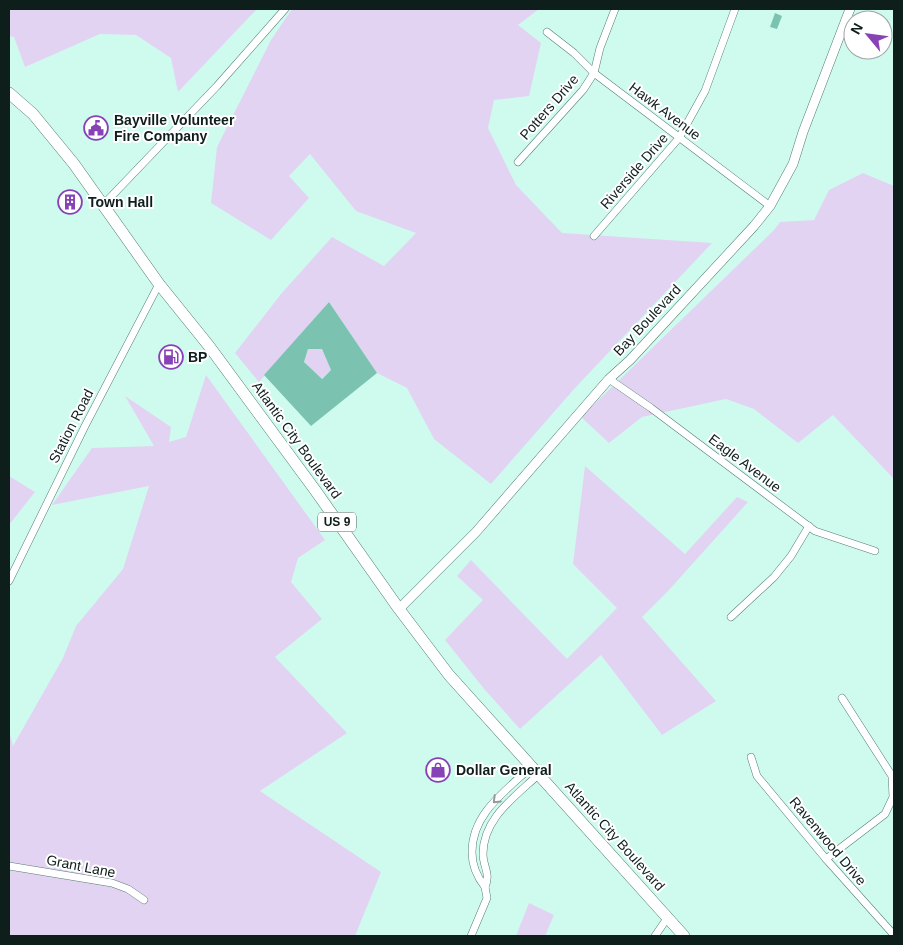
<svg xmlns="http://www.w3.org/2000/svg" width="903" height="945" viewBox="0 0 903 945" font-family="Helvetica,sans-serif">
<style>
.green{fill:#e3d3f3}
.water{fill:#7bc3b0;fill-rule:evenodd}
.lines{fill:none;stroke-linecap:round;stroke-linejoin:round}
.minor-casing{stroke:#557e73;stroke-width:8}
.tertiary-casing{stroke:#557e73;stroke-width:10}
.trunk-casing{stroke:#557e73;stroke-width:12}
.minor{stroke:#fff;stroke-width:7}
.tertiary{stroke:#fff;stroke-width:9}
.trunk{stroke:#fff;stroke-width:11}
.oneway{stroke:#939a98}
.labels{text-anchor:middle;stroke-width:4;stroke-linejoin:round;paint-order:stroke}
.shield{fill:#fff;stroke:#56625f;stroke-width:1}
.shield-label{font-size:12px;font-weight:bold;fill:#0e1f1b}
.street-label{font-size:14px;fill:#0e1f1b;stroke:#fff}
.poi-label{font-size:14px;font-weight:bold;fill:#0e1f1b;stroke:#fff;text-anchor:start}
</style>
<rect width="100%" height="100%" fill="#cffbef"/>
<g class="green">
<polygon points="9,9 37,10 44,9 257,9 178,92 171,58 136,35 100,34 25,67 14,37 9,36"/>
<polygon points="292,9 539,9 518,25 541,43 529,96 494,100 488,128 516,185 562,233 712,243 575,388 491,484 434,439 407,388 377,373 329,302 259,382 235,353 281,294 332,237 384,266 416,233 356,211 310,154 289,176 309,198 271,240 211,203 217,147 271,40"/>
<polygon points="863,173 894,186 894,479 833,415 798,443 754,409 726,399 642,417 609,443 581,417 774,230 780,222 814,220 829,190"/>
<polygon points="308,349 322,349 331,370 321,379 304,362"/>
<polygon points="206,375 325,540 298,558 291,582 322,619 275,657 347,733 260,791 381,872 355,936 9,936 9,731 13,746 63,658 76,626 123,569 149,486 52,505 92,448 154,446 125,396 171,427 169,442 186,437"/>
<polygon points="585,466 685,554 737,497 748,502 669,590 642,617 716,701 662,735 601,655 520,729 485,690 445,640 483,600 457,576 471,560 567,659 617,608 573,564"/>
<polygon points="9,476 35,492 9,525"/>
<polygon points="529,903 554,915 545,936 516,936"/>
</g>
<g class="water">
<polygon points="775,13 782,16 777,29 770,27"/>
<path d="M329 302 377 373 311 426 264 375ZM308 349H322L331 370 322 379 304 362Z"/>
</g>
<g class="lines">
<g class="minor-casing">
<g id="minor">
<polyline points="547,32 574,53 594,73 770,206"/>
<polyline points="518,162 583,90 594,73 600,48 615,9"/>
<polyline points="104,204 217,86 285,9"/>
<polyline points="594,236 679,138 705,91 735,9"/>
<polyline points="609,379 651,408 815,531 875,551"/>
<polyline points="9,581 85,426 159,284"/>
<polyline points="731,617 774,577 791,556 809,526"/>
<polyline points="751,757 757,776 826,859 894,935"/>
<path d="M532 766C506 791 472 813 472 852 472 865 477 877 485 887 491 873 483 867 483 854 483 818 515 797 539 774"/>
<polyline points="826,859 885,814 893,797 892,776 842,698"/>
<polyline points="9,866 112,883 128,889 144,900"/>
<polyline points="471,936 487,898 485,887"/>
<polyline points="655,936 668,917"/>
</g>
</g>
<g class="tertiary-casing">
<polyline id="tertiary" points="399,609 476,532 609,379 630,360 754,226 770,206 793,164 803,132 850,9"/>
</g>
<g class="trunk-casing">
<polyline id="trunk" points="9,93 33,114 74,164 159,284 209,346 315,490 399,609 449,675 684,936"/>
</g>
<use href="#minor" class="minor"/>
<use href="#tertiary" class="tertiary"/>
<use href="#trunk" class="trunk"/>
</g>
<defs><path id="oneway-chevron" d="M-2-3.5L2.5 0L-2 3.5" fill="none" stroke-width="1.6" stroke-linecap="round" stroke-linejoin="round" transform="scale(1.25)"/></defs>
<use class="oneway" href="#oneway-chevron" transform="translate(496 800) rotate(136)"/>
<defs>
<g id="civic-ring" transform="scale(1.25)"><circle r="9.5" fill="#fff" stroke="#8743b6" stroke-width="1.5"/><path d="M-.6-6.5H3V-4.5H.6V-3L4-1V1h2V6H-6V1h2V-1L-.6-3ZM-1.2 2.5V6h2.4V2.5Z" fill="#8743b6"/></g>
<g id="building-ring" transform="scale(1.25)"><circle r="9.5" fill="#fff" stroke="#8743b6" stroke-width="1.5"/><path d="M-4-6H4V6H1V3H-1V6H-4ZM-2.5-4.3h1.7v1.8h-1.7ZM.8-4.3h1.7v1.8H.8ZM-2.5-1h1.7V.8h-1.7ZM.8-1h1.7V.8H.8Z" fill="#8743b6"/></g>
<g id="fuel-ring" transform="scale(1.25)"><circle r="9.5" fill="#fff" stroke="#8743b6" stroke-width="1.5"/><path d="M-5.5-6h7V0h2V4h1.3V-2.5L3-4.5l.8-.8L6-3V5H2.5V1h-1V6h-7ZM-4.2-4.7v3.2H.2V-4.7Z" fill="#8743b6"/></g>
<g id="shop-ring" transform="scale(1.25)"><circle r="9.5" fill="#fff" stroke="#8743b6" stroke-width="1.5"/><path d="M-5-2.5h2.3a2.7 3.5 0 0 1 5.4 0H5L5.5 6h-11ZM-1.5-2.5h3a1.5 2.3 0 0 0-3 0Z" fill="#8743b6"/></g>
</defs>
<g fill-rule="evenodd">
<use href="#civic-ring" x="96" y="128"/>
<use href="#building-ring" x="70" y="202"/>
<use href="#fuel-ring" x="171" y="357"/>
<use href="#shop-ring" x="438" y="770"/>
</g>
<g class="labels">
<rect class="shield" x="318" y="512.5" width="38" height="19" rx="4"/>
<g class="shield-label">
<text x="337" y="526">US 9</text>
</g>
<g class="street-label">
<text transform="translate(549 107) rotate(-49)" y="5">Potters Drive</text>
<text transform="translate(665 111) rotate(37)" y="5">Hawk Avenue</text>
<text transform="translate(634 171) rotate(-49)" y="5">Riverside Drive</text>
<text transform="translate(647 320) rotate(-47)" y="5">Bay Boulevard</text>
<text transform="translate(71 426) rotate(-63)" y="5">Station Road</text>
<text transform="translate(297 440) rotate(54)" y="5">Atlantic City Boulevard</text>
<text transform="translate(745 463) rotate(37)" y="5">Eagle Avenue</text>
<text transform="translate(615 836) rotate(48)" y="5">Atlantic City Boulevard</text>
<text transform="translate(828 841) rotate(50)" y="5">Ravenwood Drive</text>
<text transform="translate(81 866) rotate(11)" y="5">Grant Lane</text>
</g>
<g class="poi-label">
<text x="114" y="125">Bayville Volunteer<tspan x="114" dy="16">Fire Company</tspan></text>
<text x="88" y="207">Town Hall</text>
<text x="188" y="362">BP</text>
<text x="456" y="775">Dollar General</text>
</g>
</g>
<rect width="903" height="945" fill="none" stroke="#0e1f1b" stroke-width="20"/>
<g transform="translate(868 35) rotate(299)"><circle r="24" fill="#ffffff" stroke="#9fa5a4"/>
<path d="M0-4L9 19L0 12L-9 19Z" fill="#8743b6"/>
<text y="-8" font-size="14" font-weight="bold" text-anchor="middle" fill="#0e1f1b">N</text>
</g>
</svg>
